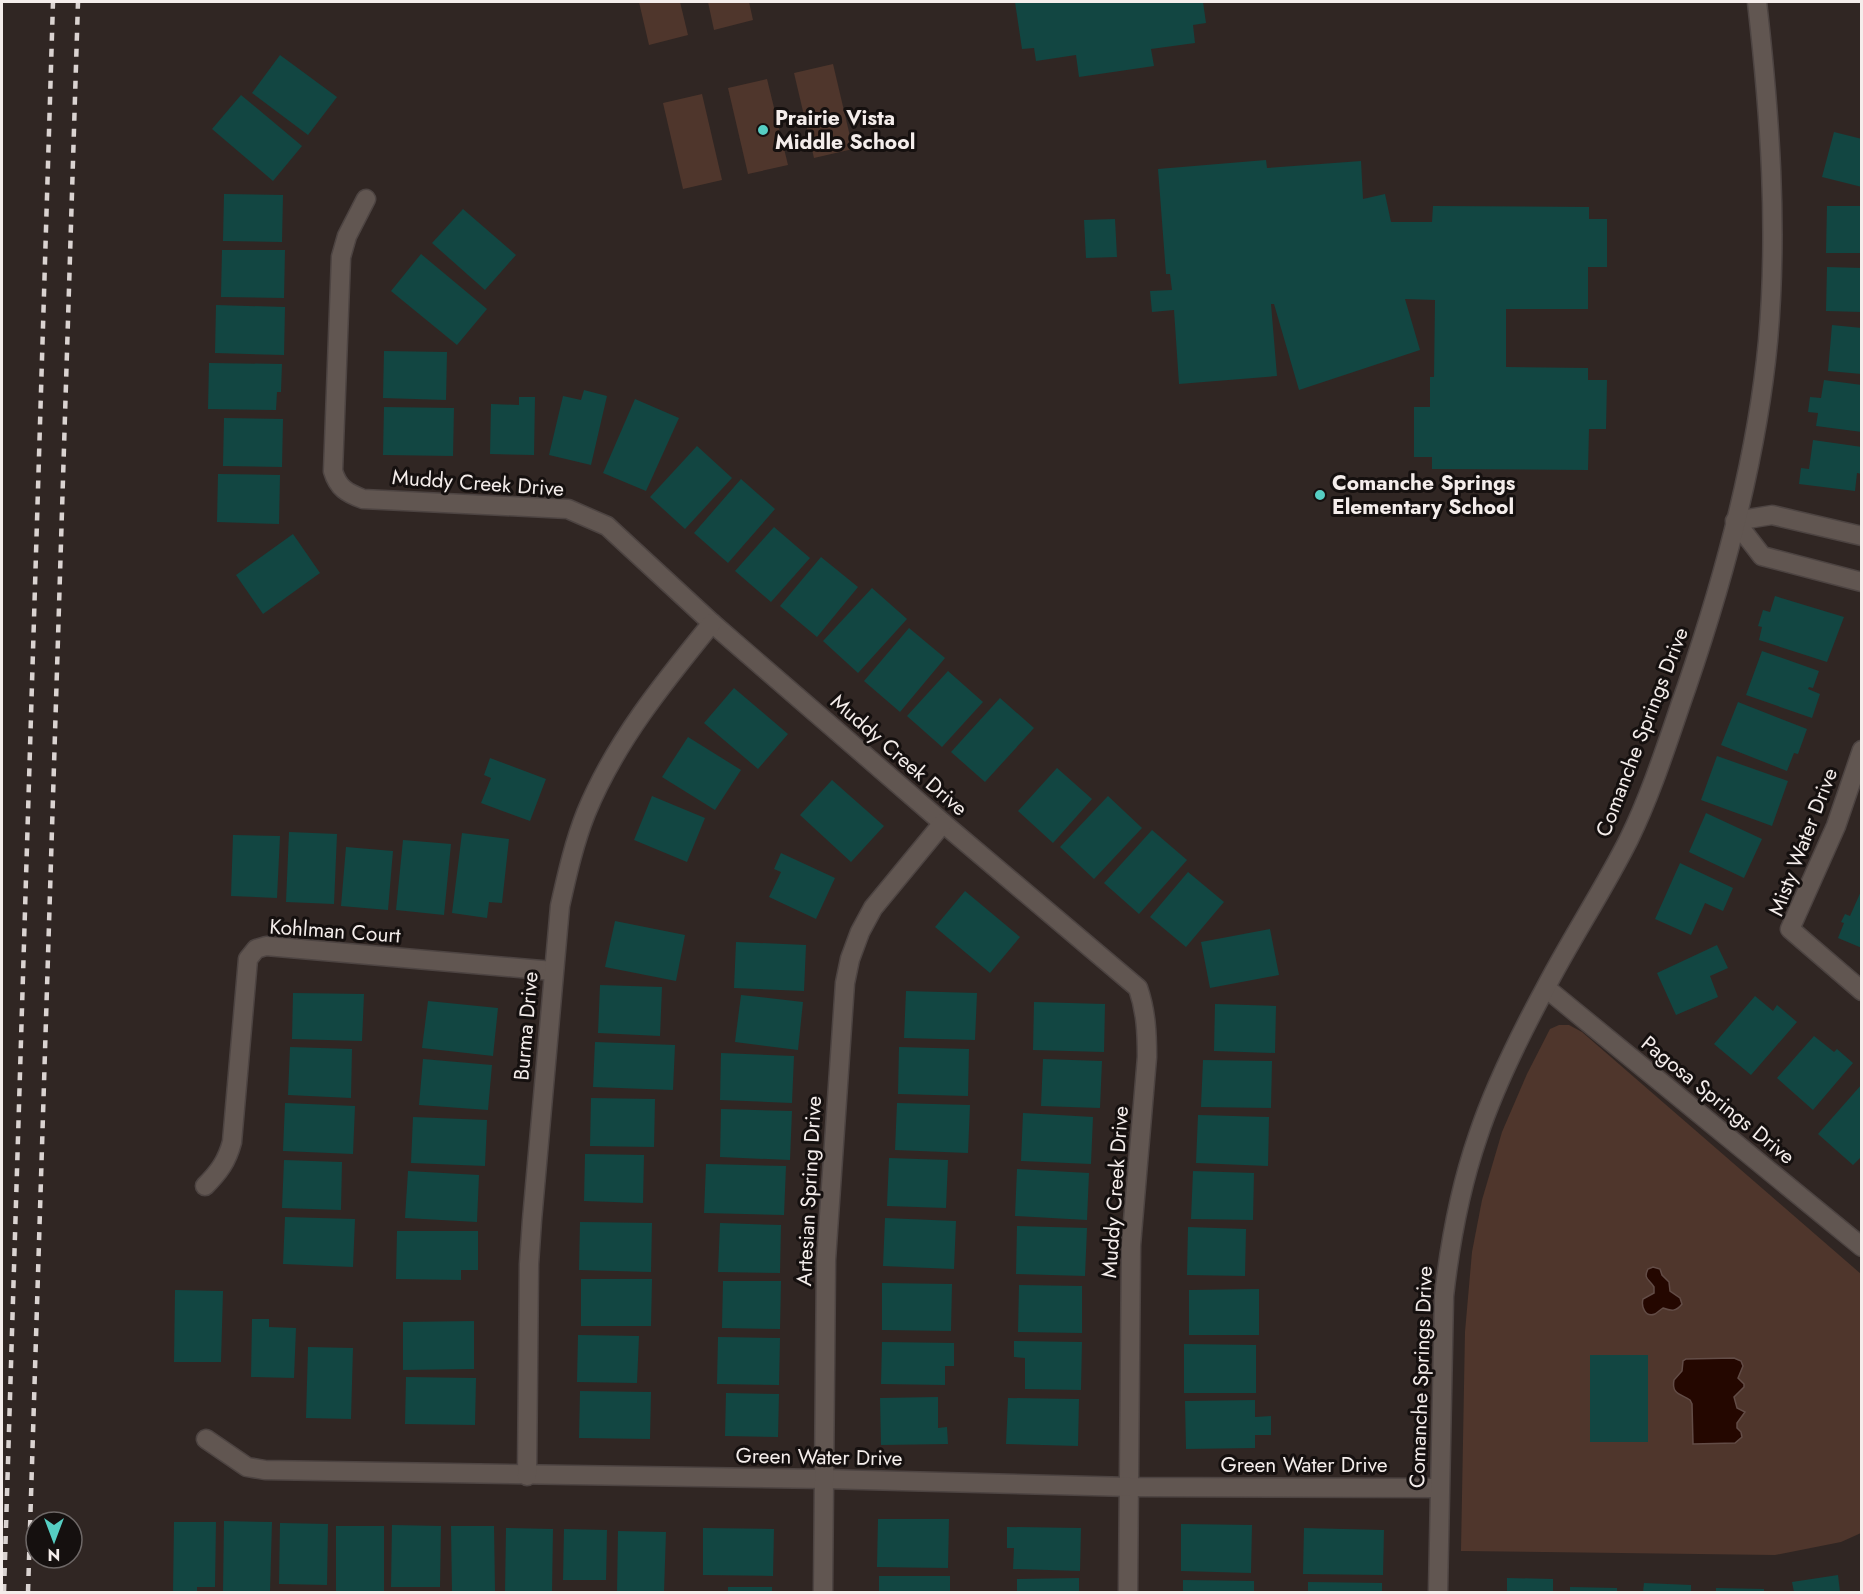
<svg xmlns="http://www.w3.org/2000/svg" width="1863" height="1594" viewBox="0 0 1863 1594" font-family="Jost,sans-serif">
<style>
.green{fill:#4f362c}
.water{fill:#240700;stroke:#624c46;stroke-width:1.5}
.building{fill:#124642}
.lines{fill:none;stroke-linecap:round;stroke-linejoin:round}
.minor-casing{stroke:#4d4442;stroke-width:21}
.minor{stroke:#615651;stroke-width:18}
.rail{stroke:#dad3d1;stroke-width:4.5;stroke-dasharray:8 8;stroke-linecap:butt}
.poi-dot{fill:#56cec3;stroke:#15100f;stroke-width:2}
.labels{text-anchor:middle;stroke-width:6;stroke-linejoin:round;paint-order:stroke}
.poi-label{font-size:21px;font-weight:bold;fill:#f4edeb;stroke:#15100f;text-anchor:start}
.street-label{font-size:21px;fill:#f4edeb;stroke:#15100f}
</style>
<rect width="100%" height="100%" fill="#302623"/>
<g class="green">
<polygon points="639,2 680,2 688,35 649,45"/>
<polygon points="708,2 749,2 753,20 714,30"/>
<polygon points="833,64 853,149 814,158 794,73"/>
<polygon points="767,79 788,165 748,174 728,88"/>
<polygon points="702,94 722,180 683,189 663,103"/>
<polygon points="1559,1025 1569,1025 1582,1032 1861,1274 1861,1533 1841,1542 1775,1555 1461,1551 1465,1332 1472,1252 1482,1200 1502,1132 1527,1074 1550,1029"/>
</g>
<g class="water">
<path d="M1653 1267 1660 1269 1662 1275 1669 1282 1670 1291 1680 1298 1682 1304C1676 1312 1671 1311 1663 1308 1660 1310 1658 1312 1655 1314 1645 1318 1641 1306 1643 1299L1654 1293V1287C1649 1279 1643 1279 1648 1269Z"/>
<path d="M1734 1358 1741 1361 1743 1366 1738 1378 1744 1384V1387L1734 1397 1737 1408 1745 1412 1737 1423V1428L1741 1432 1742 1437 1735 1443 1693 1444 1692 1404 1690 1400C1681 1394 1671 1394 1674 1380L1682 1371 1683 1361 1686 1359Z"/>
</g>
<g class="building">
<polygon points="1015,2 1203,2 1206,23 1193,25 1195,43 1151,49 1154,66 1079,77 1076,55 1036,61 1034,48 1022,49"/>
<polygon points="280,55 337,97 308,135 252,93"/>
<polygon points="241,95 302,146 273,181 212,129"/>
<polygon points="1834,132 1862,139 1862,187 1822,177"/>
<polygon points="1266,160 1267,168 1361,161 1363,199 1385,194 1391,222 1432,222 1433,206 1589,207 1589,219 1607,219 1607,267 1588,267 1588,309 1506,309 1506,367 1588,368 1588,380 1607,380 1606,429 1589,429 1588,470 1432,469 1432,457 1414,457 1414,407 1430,407 1430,377 1434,377 1435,300 1405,299 1420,350 1299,390 1274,304 1271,304 1277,376 1179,384 1174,310 1152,312 1150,291 1172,290 1170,274 1166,274 1158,169"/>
<polygon points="224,194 283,195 282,242 223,241"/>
<polygon points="1827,206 1862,206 1862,253 1826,253"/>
<polygon points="463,209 516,255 485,290 432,243"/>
<polygon points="1115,219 1117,257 1086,258 1084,220"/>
<polygon points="222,250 285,250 284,298 221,297"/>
<polygon points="421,254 487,309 457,345 391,291"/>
<polygon points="1827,267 1862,268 1862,312 1826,311"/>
<polygon points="216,305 285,307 284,355 215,353"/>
<polygon points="1832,325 1862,328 1862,374 1828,371"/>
<polygon points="384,351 447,352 446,400 383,398"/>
<polygon points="209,363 282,364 281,392 277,392 276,410 208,409"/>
<polygon points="1824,380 1862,385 1862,432 1816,426 1818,413 1808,412 1810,397 1821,398"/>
<polygon points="584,390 607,396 591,465 549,455 563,396 581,400"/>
<polygon points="519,397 535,397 534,455 490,454 491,404 519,405"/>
<polygon points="635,399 679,418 646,491 603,473"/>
<polygon points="384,407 454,408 453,456 383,455"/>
<polygon points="224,418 283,419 282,467 223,466"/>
<polygon points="1813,440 1862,447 1862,474 1857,473 1855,491 1799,484 1801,468 1809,469"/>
<polygon points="697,446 732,478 685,529 650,497"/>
<polygon points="218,474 280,475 279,524 217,522"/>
<polygon points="741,479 775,509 728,563 694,533"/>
<polygon points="774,527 810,558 771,602 735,571"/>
<polygon points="293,534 320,573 263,614 236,575"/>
<polygon points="821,557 858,587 817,637 780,606"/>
<polygon points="872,588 907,619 858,673 823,641"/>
<polygon points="1775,596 1844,617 1827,662 1759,640 1762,627 1758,626 1763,610 1770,612"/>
<polygon points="909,628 945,658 900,712 864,681"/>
<polygon points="1762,651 1819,671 1813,688 1809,687 1808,689 1820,694 1812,718 1746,695"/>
<polygon points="948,671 983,702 942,747 907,716"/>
<polygon points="734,688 788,734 758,769 704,723"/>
<polygon points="1000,698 1034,728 985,782 951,752"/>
<polygon points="1738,702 1807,729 1798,754 1794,753 1787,771 1721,745"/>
<polygon points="688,737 741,770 715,810 662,777"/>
<polygon points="1717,756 1788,781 1772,826 1701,800"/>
<polygon points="490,758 546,779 530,821 481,803 491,778 484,775"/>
<polygon points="1057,768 1092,799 1053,843 1018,811"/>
<polygon points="832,780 884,826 851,862 800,815"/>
<polygon points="652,796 705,818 687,862 634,840"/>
<polygon points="1108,796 1142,828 1094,879 1060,847"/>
<polygon points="1706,813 1762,839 1744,878 1689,852"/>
<polygon points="1152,830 1187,860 1139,914 1104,883"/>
<polygon points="289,832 337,834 334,904 286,902"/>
<polygon points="462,833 509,839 502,903 489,902 487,918 452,913"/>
<polygon points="233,835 280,836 277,898 231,896"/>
<polygon points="403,840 451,844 444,915 396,910"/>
<polygon points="346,847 393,851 388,910 341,906"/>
<polygon points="781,853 835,878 816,919 769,897 781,872 774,869"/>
<polygon points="1680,863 1733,888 1723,911 1705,903 1691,935 1655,919"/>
<polygon points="1188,872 1224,902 1186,947 1150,917"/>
<polygon points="1862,889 1862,948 1838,938 1844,923 1841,922 1845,914 1850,916"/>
<polygon points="965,891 1020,937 990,973 935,927"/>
<polygon points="615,921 685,935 676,981 605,967"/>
<polygon points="1270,929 1279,975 1210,988 1201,942"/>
<polygon points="736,942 806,945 804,991 734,988"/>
<polygon points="1717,945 1728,968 1710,976 1718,997 1676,1015 1657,973"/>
<polygon points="600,985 662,987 660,1036 598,1033"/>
<polygon points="906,991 977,993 975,1040 904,1038"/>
<polygon points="293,993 364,994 362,1041 292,1039"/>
<polygon points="741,995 803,1002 798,1050 735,1042"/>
<polygon points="1755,996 1773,1011 1777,1005 1797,1022 1751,1075 1714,1044"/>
<polygon points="428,1001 498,1008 493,1056 422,1048"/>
<polygon points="1034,1002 1105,1004 1104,1052 1033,1050"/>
<polygon points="1215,1004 1276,1006 1275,1053 1214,1051"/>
<polygon points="1814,1036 1834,1052 1837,1049 1853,1063 1813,1110 1777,1078"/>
<polygon points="595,1042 675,1045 673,1090 593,1087"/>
<polygon points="290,1047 352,1049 351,1098 288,1095"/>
<polygon points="899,1047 969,1049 968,1096 898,1094"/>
<polygon points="721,1053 794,1056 792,1103 720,1100"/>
<polygon points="423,1059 492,1065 488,1110 419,1105"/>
<polygon points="1043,1059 1102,1061 1100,1108 1041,1106"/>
<polygon points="1203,1060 1272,1061 1271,1108 1201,1107"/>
<polygon points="1862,1084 1862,1156 1853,1165 1818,1134"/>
<polygon points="591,1098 655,1099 654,1147 590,1146"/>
<polygon points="285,1103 355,1106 353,1154 283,1151"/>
<polygon points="897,1103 970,1105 968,1153 895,1150"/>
<polygon points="721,1109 792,1111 790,1160 720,1157"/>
<polygon points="1023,1113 1093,1117 1091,1164 1021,1161"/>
<polygon points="1198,1115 1269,1117 1268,1166 1196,1163"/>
<polygon points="413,1117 487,1120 485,1166 411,1163"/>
<polygon points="585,1154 644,1155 643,1203 584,1201"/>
<polygon points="889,1158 948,1160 946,1208 887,1206"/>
<polygon points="284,1160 342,1162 341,1210 282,1208"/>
<polygon points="706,1164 786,1166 784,1215 704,1213"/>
<polygon points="1017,1169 1089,1173 1087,1220 1015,1216"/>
<polygon points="408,1171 479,1175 477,1222 405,1218"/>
<polygon points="1193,1171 1254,1173 1253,1220 1191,1219"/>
<polygon points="285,1217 355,1219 353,1267 283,1264"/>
<polygon points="885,1218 956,1221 954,1269 883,1266"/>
<polygon points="580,1222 652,1223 651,1272 579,1270"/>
<polygon points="720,1223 781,1225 780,1273 718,1272"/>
<polygon points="1017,1226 1087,1228 1085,1276 1016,1274"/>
<polygon points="1188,1227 1246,1229 1245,1276 1187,1275"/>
<polygon points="397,1231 478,1231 478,1270 461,1270 461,1280 396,1279"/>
<polygon points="581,1279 652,1279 651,1326 581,1326"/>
<polygon points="723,1281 781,1281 780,1329 722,1328"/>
<polygon points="882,1283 952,1284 951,1331 882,1330"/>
<polygon points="1019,1285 1082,1286 1082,1333 1018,1332"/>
<polygon points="1259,1289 1259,1335 1189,1335 1189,1290"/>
<polygon points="175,1290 223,1291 221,1362 174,1362"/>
<polygon points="252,1319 269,1319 269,1327 296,1328 294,1378 251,1377"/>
<polygon points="474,1321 474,1369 403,1370 403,1322"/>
<polygon points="578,1335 639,1336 637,1383 577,1382"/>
<polygon points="718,1337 780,1338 779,1385 717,1384"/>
<polygon points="1014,1341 1082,1342 1081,1390 1025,1389 1025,1358 1014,1357"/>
<polygon points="882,1342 954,1343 954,1366 945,1366 945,1385 881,1384"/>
<polygon points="1184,1344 1256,1345 1256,1393 1184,1393"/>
<polygon points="308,1347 353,1348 351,1419 306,1418"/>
<rect x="1590" y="1355" width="58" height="87"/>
<polygon points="406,1377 476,1378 475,1425 405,1424"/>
<polygon points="580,1391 651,1392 650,1439 579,1438"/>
<polygon points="726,1393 779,1394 778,1437 725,1436"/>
<polygon points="938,1397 938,1428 947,1427 948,1444 881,1445 880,1398"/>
<polygon points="1008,1398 1079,1399 1078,1446 1006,1444"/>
<polygon points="1255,1400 1255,1417 1271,1416 1271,1435 1255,1435 1255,1448 1186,1449 1185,1401"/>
<polygon points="878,1519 949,1519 948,1568 877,1567"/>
<polygon points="224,1521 272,1522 270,1592 223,1592"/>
<polygon points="174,1522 216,1522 215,1587 197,1587 197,1592 173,1592"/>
<polygon points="280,1523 328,1524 327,1585 279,1584"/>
<polygon points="1181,1524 1252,1525 1251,1573 1181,1571"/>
<polygon points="392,1525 441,1526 440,1587 391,1587"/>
<rect x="336" y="1526" width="48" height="66"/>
<polygon points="451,1526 494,1526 495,1591 452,1592"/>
<polygon points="1007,1527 1081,1528 1080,1571 1013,1569 1014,1548 1007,1548"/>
<polygon points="506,1528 553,1529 552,1592 505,1592"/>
<polygon points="703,1528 774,1529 773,1576 703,1575"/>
<polygon points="1304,1528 1384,1530 1383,1575 1303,1574"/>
<polygon points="564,1529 607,1530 606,1580 563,1580"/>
<polygon points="618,1531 666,1532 664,1592 617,1592"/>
<polygon points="1838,1575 1840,1592 1794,1592 1792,1582"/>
<rect x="879" y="1576" width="71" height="16"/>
<polygon points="1079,1578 1079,1592 1017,1592 1017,1579"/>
<polygon points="1507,1578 1553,1579 1553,1592 1507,1592"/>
<polygon points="1183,1580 1254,1581 1254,1592 1183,1592"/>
<polygon points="1308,1582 1382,1583 1382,1592 1308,1592"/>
<polygon points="1644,1583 1691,1585 1691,1592 1643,1592"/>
<rect x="728" y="1587" width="44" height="5"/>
<polygon points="1570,1587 1617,1588 1617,1592 1570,1592"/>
<polygon points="1716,1588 1764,1589 1764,1592 1716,1592"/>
</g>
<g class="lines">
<g class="minor-casing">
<g id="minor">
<path d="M366 199 347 236 341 257 333 471C338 488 347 493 363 499L568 509 607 526 712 623 943 823 1138 988C1146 1011 1147 1033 1147 1057L1131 1245 1128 1592"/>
<polyline points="1862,536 1772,515 1735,521 1762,556 1862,582"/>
<polyline points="1862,750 1836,826 1790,929 1862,991"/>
<polyline points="1546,988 1862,1247"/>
<path d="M205 1186C219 1172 227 1161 232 1142L248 959 256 949 266 946 553 971"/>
<polyline points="206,1439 247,1467 265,1470 824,1479 1130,1487 1439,1488"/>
<path d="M527 1476 529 1264 532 1220 560 906C567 875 574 843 586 813 615 742 664 682 712 623"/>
<polyline points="823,1592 826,1260 845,983 850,959 860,932 873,908 943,823"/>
<path d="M1438 1592 1444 1296C1450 1242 1460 1188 1478 1136 1495 1085 1520 1035 1546 987 1572 937 1604 889 1629 839 1653 790 1669 737 1687 686 1725 575 1757 458 1768 341 1778 228 1770 115 1757 2"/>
</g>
</g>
<use href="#minor" class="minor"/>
<g class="rail">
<polyline points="4,1592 53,2"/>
<polyline points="28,1592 78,2"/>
</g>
</g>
<g class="poi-dot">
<circle cx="763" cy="130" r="6"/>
<circle cx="1320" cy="495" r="6"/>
</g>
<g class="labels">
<g class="poi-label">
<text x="775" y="125">Prairie Vista<tspan x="775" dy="24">Middle School</tspan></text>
<text x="1332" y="490">Comanche Springs<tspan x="1332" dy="24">Elementary School</tspan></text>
</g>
<g class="street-label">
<text transform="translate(478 483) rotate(4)" y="7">Muddy Creek Drive</text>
<text transform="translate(1642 732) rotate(-69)" y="7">Comanche Springs Drive</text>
<text transform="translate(899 755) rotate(41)" y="7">Muddy Creek Drive</text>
<text transform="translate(1803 842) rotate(-69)" y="7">Misty Water Drive</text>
<text transform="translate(335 931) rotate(4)" y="7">Kohlman Court</text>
<text transform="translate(526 1026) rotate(-85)" y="7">Burma Drive</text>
<text transform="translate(1718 1100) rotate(39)" y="7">Pagosa Springs Drive</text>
<text transform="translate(809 1191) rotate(-87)" y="7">Artesian Spring Drive</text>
<text transform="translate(1115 1192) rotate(-86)" y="7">Muddy Creek Drive</text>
<text transform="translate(1421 1377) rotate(-88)" y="7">Comanche Springs Drive</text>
<text transform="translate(819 1457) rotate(1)" y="7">Green Water Drive</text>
<text x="1304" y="1472">Green Water Drive</text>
</g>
</g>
<rect width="1863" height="1594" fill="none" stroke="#f4edeb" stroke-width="6"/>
<g transform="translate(54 1540) rotate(180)"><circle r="28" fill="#15100f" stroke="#6e6867" stroke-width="1.5"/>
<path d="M0-4.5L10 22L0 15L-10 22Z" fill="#56cec3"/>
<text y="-9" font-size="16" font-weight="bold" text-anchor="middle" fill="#f4edeb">N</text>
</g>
</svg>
